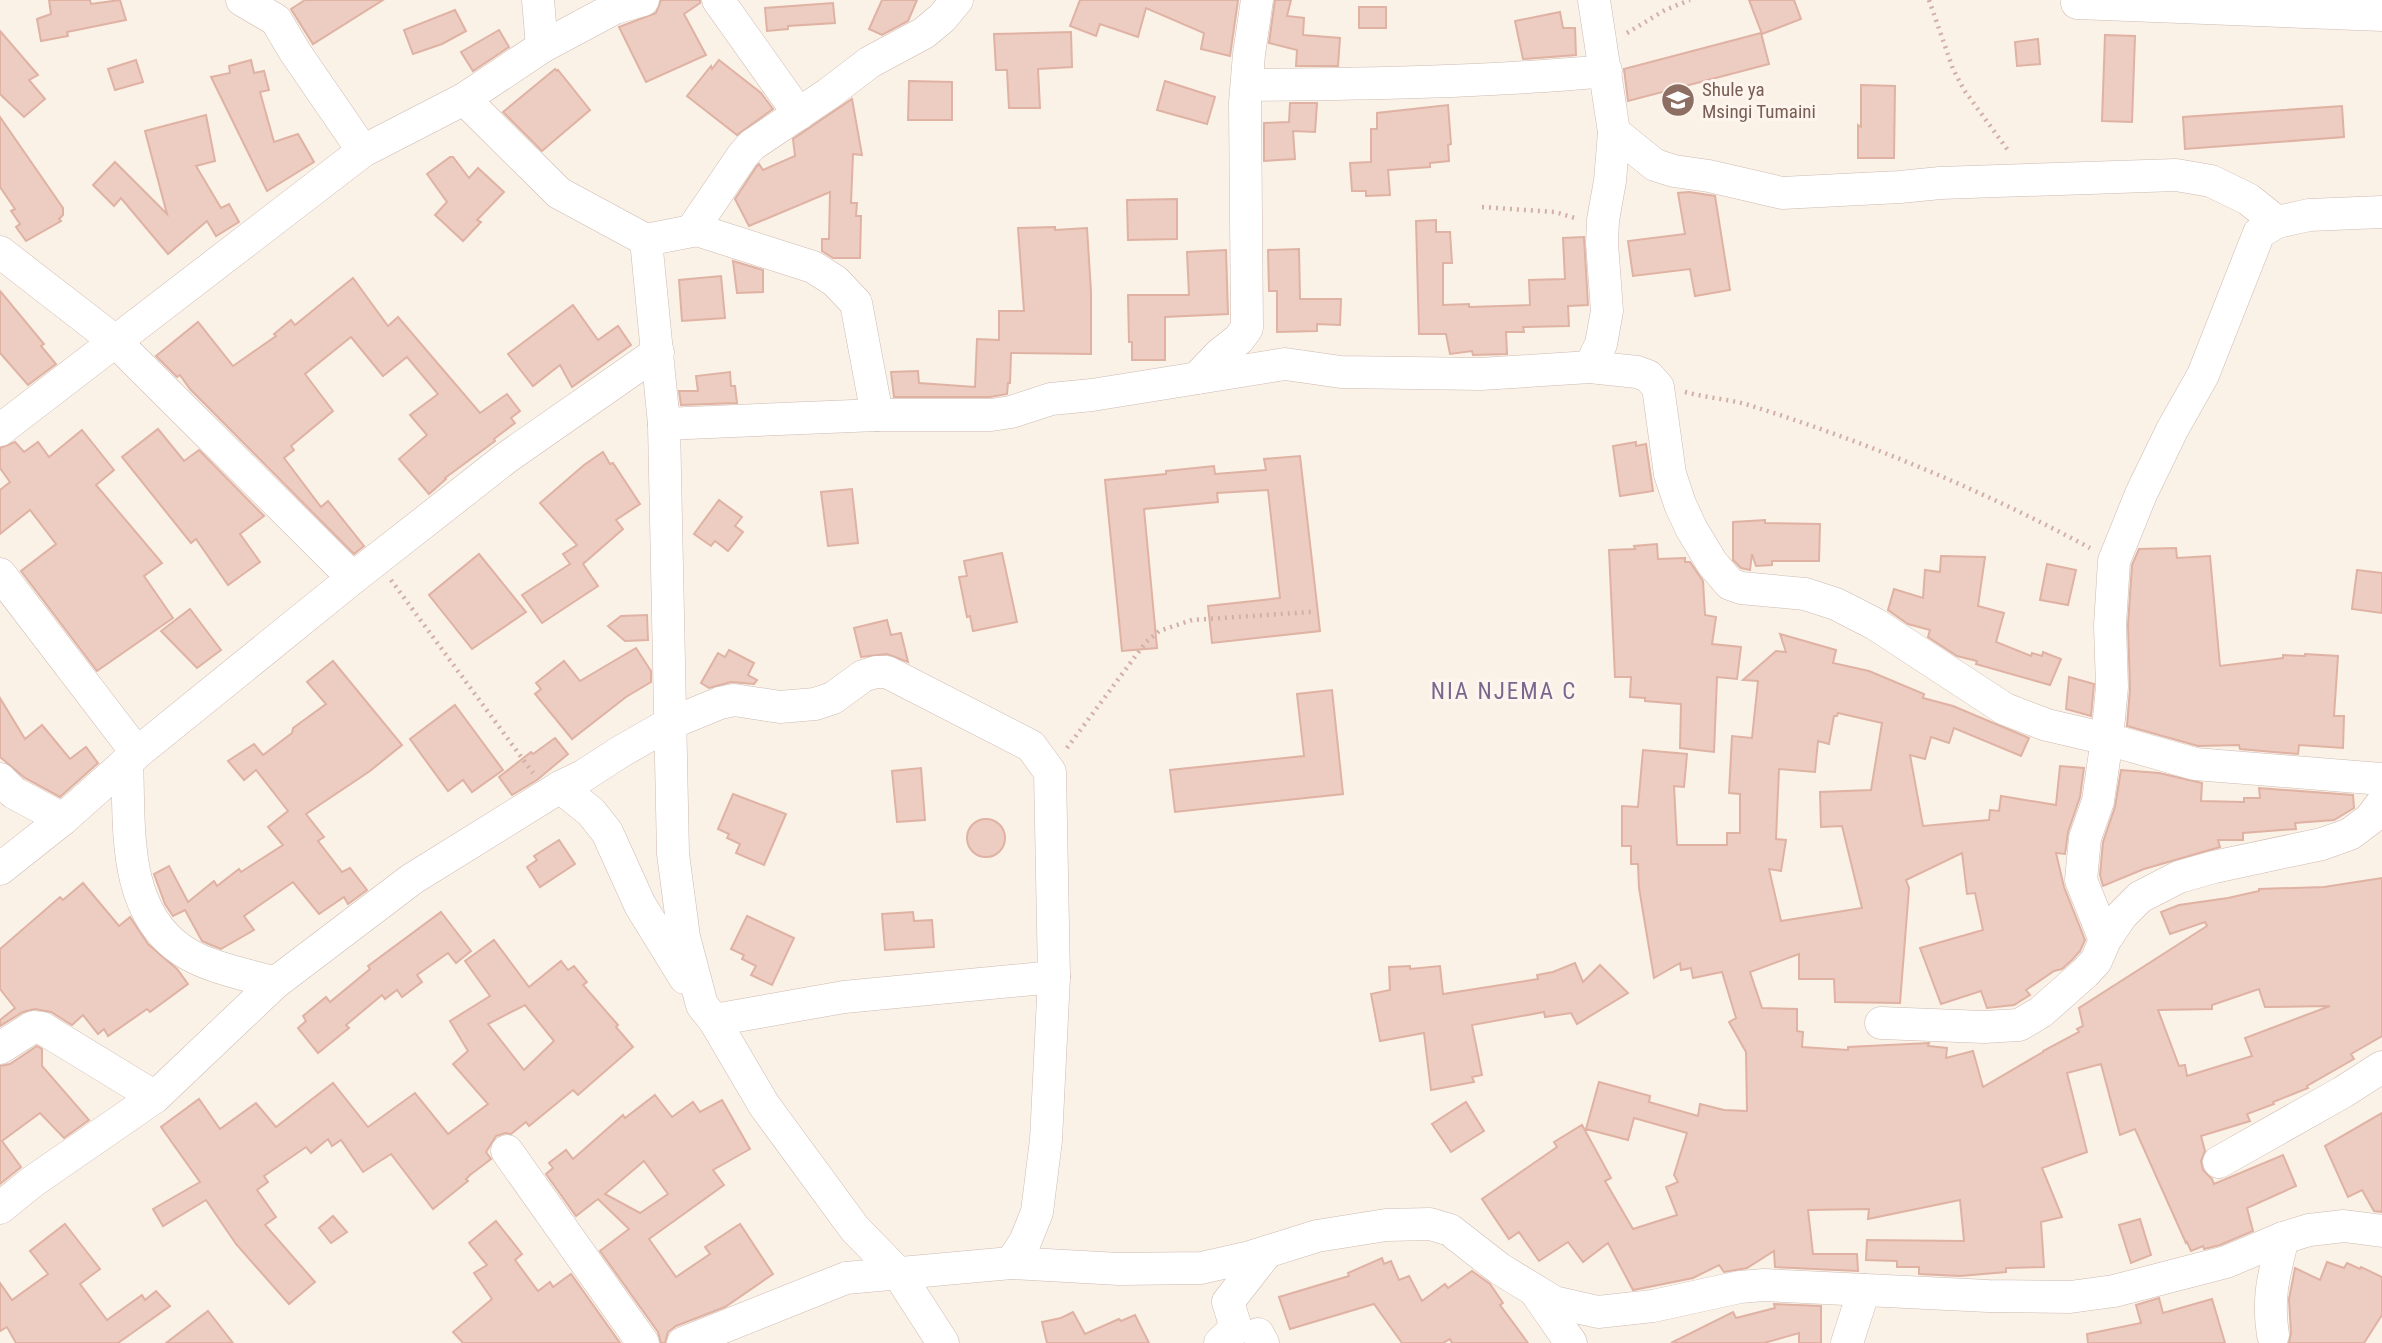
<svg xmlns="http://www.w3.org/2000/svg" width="2382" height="1343" viewBox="0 0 2382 1343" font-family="'Roboto Condensed',sans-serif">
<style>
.building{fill:#edcdc1;stroke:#dfb2a3;stroke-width:2;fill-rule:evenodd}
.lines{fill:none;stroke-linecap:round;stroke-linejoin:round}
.minor-casing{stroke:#cebab1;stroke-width:33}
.path{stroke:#d2b0a5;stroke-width:4.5;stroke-dasharray:2 5;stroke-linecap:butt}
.minor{stroke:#fff;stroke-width:32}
.labels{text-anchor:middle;stroke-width:6;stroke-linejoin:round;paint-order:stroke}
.education-label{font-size:19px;fill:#785e54;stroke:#fdf5ee;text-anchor:start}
.quarter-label{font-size:23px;letter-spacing:2px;fill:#7b668e;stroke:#fdf5ee}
</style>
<rect width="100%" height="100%" fill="#faf1e7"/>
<g class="building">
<polygon points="49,0 90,0 91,4 120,0 126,20 67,32 68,36 41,41 37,19 51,14"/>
<polygon points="305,0 383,0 313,44 291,9"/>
<polygon points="661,0 700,0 700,3 684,14 706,55 646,82 619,27 656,13"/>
<polygon points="882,0 917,0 908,21 882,35 869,29"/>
<polygon points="1080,0 1238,0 1230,56 1201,49 1204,33 1146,8 1138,37 1100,24 1096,36 1070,26"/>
<polygon points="1275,0 1291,0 1287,16 1304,18 1303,35 1340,38 1338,66 1296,66 1297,50 1269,43"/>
<polygon points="1749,0 1794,0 1801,19 1762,34"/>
<polygon points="833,3 835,23 788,26 788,29 767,31 765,8"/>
<rect x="1359" y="7" width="27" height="21"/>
<polygon points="455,10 466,31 442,44 413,54 404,30"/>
<polygon points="1560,12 1563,28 1575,28 1576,55 1523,59 1515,21"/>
<polygon points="499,30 509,47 473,71 461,52"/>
<polygon points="0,31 38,75 29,80 45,99 24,117 0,94"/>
<polygon points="1071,32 1072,67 1038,69 1040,108 1009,108 1007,70 996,70 994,34"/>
<polygon points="1761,33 1769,64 1628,101 1624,69"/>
<polygon points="2105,35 2135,36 2132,122 2102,121"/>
<polygon points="2038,39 2040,64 2017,66 2015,42"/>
<polygon points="136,60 143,82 115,90 108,69"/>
<polygon points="251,60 254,73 264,71 269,90 260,92 274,142 298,134 314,162 267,191 211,77 230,73 229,66"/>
<polygon points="719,60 761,93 773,109 737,135 687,96 711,66 712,69"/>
<polygon points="555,69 557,71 558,70 590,110 542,151 503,112"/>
<polygon points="909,81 952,82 952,120 908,120"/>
<polygon points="1165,81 1215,97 1207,124 1157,110"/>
<polygon points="1861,85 1895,86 1894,158 1858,158 1858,125 1861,127"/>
<polygon points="852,99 862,155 853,154 851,203 857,203 856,216 861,216 860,258 833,258 822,251 822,239 829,239 830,192 749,226 735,199 757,166 759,164 763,170 795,156 793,139"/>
<polygon points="1290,103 1317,103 1315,132 1293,131 1295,159 1264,161 1264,123 1289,122"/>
<polygon points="1448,105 1451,144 1448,145 1449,161 1430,163 1430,167 1388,170 1390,195 1366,196 1366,191 1352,191 1350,163 1371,162 1371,129 1377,129 1377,113"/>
<polygon points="2342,106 2344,137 2185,149 2183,117"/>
<polygon points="206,115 215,161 196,166 221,208 229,204 239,222 216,236 207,221 168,254 121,198 114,206 93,185 115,162 167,214 145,131"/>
<polygon points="0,117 63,208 63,215 59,219 61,221 26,241 16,227 20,224 11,211 15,209 0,187"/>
<polygon points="450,157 453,157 469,178 478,168 504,192 477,220 481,222 463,241 435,215 447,202 427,174"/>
<polygon points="1689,192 1715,196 1730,290 1695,296 1690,269 1633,276 1628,241 1685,234 1678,193"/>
<polygon points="1177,199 1177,239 1128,240 1127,200"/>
<polygon points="1436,220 1436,232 1450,232 1452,263 1443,263 1443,305 1469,304 1469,307 1530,305 1529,280 1565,279 1563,238 1584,237 1588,305 1568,306 1569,326 1523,327 1524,332 1506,332 1507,354 1473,355 1472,351 1450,354 1446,334 1419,334 1416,221"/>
<polygon points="1055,227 1055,230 1087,228 1091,292 1091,354 1011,353 1010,383 1008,383 1007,394 990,397 894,397 891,372 918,371 919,383 975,387 977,339 999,340 999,311 1024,311 1018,228"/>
<polygon points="1299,249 1300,299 1341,299 1340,325 1317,324 1317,331 1277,332 1277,291 1269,291 1268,250"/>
<polygon points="1226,250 1228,314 1165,317 1165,360 1132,360 1132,342 1129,342 1128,295 1189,295 1187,252"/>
<polygon points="733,261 763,270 763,292 737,293"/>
<polygon points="721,276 725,318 682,321 679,280"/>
<polygon points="353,278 388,326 398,317 480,413 507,394 520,411 511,418 515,423 494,439 495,441 445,478 446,479 429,494 399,459 427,435 410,415 438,394 407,357 383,376 351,337 305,374 333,411 291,446 294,450 284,458 321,507 328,501 364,546 354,554 190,389 180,375 177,377 156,356 198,322 233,366 276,336 274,334 291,320 295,325"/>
<polygon points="0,291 44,344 41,346 56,364 28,385 0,353"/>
<polygon points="573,305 598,340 618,326 631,345 572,387 560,365 533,386 508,354"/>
<polygon points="730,372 731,386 735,386 737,403 681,405 679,391 698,391 696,376"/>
<polygon points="158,429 184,461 199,450 264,516 240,534 260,562 228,585 196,539 191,543 122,457"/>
<polygon points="82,430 114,470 96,485 162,563 144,576 173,618 97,671 21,571 56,544 30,510 0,534 0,490 10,482 0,468 0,448 15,442 24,452 38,442 49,457"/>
<polygon points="1636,442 1636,446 1646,444 1653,491 1620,496 1613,446"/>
<polygon points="603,452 610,464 613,463 640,504 616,520 623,529 583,564 598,586 542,623 522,595 570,564 563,554 577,545 540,503 584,465"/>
<polygon points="1300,456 1320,631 1212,643 1208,606 1280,598 1268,490 1217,493 1218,502 1144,509 1157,648 1122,651 1105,480 1166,474 1166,471 1214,466 1215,474 1266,470 1264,459"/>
<polygon points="852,489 858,543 828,546 821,492"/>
<polygon points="719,500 742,517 735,526 743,532 728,551 715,541 711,546 694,534"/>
<polygon points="1765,520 1765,523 1820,524 1819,561 1772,561 1772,565 1756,566 1752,554 1750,570 1741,568 1733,560 1733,522"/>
<polygon points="1657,544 1658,559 1685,558 1685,562 1690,562 1703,581 1705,615 1716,617 1712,644 1741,647 1737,679 1717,677 1714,752 1680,748 1681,704 1645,701 1645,698 1630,697 1631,677 1615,677 1609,550 1635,549 1634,546"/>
<polygon points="2176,548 2177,558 2210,556 2220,666 2283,658 2283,655 2305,656 2305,654 2338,656 2334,716 2344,716 2343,748 2299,745 2298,754 2240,749 2239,745 2198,746 2127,726 2130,689 2128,625 2132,565 2139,549"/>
<polygon points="1002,553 1017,622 973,631 970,616 967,617 959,577 967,576 964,561"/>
<polygon points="479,554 526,612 472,649 429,595"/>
<polygon points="1941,556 1985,557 1978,606 2004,613 1996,642 2031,656 2032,653 2042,656 2043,652 2061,659 2050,685 1976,664 1977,661 1957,656 1928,637 1930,630 1908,624 1888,610 1894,589 1923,598 1925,570 1940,572"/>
<polygon points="2047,564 2076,570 2068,605 2040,600"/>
<polygon points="2357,570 2382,573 2382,613 2352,609"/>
<polygon points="190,609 221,650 197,668 161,631"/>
<polygon points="647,615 648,640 625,641 608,626 621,616"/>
<polygon points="887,620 891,635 901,633 908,662 887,654 861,657 854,628"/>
<path d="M1780 634 1836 650 1833 663 1869 671 1924 694 1923 698 1953 706 2029 738 2021 756 1954 728 1949 743 1931 737 1925 759 1910 755 1923 826 1989 820 1990 810 1999 811 2001 796 2056 805 2060 766 2084 768 2080 797 2068 832 2065 854 2056 853 2064 887 2085 940 2080 951 2072 960 2062 969 2054 971 2026 990 2030 995 2014 1005 1987 1008 1981 991 1941 1004 1920 948 1983 930 1975 893 1967 894 1962 853 1906 880 1909 888 1900 1003 1835 1002 1834 979H1799V954L1750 972 1762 1008 1797 1009V1031L1803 1032 1802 1047 1848 1050V1047L1929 1043 1928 1046 1947 1048 1946 1058 1973 1051 1983 1087 2043 1052V1051L2079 1032 2077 1029 2083 1026 2079 1008 2207 926 2205 922 2170 934 2161 912 2179 905 2228 898 2259 891V889L2324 887 2382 878V1036L2351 1054 2354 1059 2307 1086 2308 1088 2273 1102 2274 1104 2247 1114 2250 1121 2201 1136 2205 1151 2201 1161 2203 1170 2212 1179 2214 1184 2283 1155 2296 1186 2247 1208 2253 1231 2220 1245 2204 1249 2203 1246 2191 1251 2187 1242 2186 1243 2135 1129 2120 1135 2101 1064 2067 1073 2087 1152 2042 1168 2062 1217 2041 1222 2044 1267 2006 1268V1272L1960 1276 1919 1274V1267H1897V1261L1866 1260 1867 1240 1964 1241 1960 1200 1868 1219 1869 1209 1808 1210 1813 1254H1857L1858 1271 1775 1267 1774 1251 1747 1268 1724 1272 1719 1265 1693 1278 1633 1290 1608 1243 1583 1262 1568 1242 1539 1261 1519 1232 1509 1239 1482 1199 1557 1147 1554 1142 1582 1125 1611 1178 1605 1181 1633 1229 1677 1215 1666 1187 1678 1182 1674 1175 1687 1133 1634 1118 1628 1140 1586 1129 1599 1082 1650 1096 1649 1102 1698 1116 1700 1104 1724 1110 1747 1111 1746 1052 1729 1022 1736 1018 1722 972 1693 978 1691 968 1681 970 1680 963 1654 978 1639 888 1638 864H1631V846H1622V806L1638 807 1643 750 1687 754 1684 787 1674 786 1677 845H1727V833H1740V794L1729 793 1732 736 1752 738 1758 681 1743 680 1776 651 1786 652ZM1838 713 1882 723 1871 790 1820 792 1821 827 1842 826 1862 908 1781 921 1769 869 1781 871 1786 840 1776 839 1779 769 1815 772 1818 741 1829 744 1834 716H1837ZM2259 989 2265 1007 2330 1006 2245 1038 2252 1056 2187 1076 2185 1065 2179 1066 2158 1010 2212 1009V1005Z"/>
<polygon points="636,648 651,671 651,682 626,697 572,739 535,694 541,689 536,683 564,661 580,681"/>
<polygon points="729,650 754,663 748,675 757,680 754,684 731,682 709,688 701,683 718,653 725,657"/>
<polygon points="333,661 402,745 370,771 306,814 324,837 318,841 342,872 350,868 367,890 348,904 344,897 319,914 293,882 244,916 254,930 221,949 211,945 202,941 185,910 173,916 165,904 154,874 169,866 188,902 214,881 217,886 239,869 241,872 283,845 268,827 288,811 256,770 244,780 228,761 254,744 263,755 292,733 293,728 326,704 307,682"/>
<polygon points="2069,677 2094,684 2091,716 2066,709"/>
<polygon points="1332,690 1343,794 1175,812 1170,770 1304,756 1297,694"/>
<polygon points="0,698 25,739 42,725 70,759 86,747 98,763 60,797 25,778 0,757"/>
<polygon points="455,705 503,770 472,792 463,780 448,791 410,739"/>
<polygon points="555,738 568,754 537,780 512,795 499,777 531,752 533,754"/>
<polygon points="921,768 925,820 897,822 892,771"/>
<polygon points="2121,770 2159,773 2202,783 2201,801 2244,802 2244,798 2260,798 2259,788 2353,795 2354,808 2334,820 2295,823 2296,829 2243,833 2243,840 2218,840 2220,847 2144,869 2103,886 2100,875 2103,842 2115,807"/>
<polygon points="733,794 786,814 764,865 736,853 740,844 727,838 729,834 718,829"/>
<circle cx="986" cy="838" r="19"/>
<polygon points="559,840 575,864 540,887 527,867 537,860 534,856"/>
<polygon points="83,883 119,926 130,917 148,944 177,969 188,984 150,1012 147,1009 108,1036 104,1029 98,1034 83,1015 72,1025 51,1012 35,1009 23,1012 0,1026 0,1020 15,1008 0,989 0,949 60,897 63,900"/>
<polygon points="441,912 471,951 456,963 448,953 417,975 422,982 402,997 397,990 385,999 382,995 346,1025 349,1028 318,1053 298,1028 306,1021 303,1016 326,997 330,1002 370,969 368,966"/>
<polygon points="913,912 914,921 932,920 934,947 885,950 882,914"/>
<polygon points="747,916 794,938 772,985 751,975 756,966 742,959 744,955 731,949"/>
<path d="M494 940 529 987 561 961 568 970 574 966 587 982 583 985 618 1025 616 1027 633 1047 578 1095 573 1090 529 1126 526 1122 511 1134 505 1133 496 1136 486 1152 491 1159 470 1175 466 1179 468 1181 433 1209 391 1154 363 1172 341 1140 332 1146 328 1139 311 1153 306 1147 264 1176 268 1182 257 1190 276 1217 265 1225 315 1282 289 1304 236 1244 206 1200 163 1226 153 1209 200 1182 161 1127 199 1099 220 1129 256 1103 276 1127 333 1083 368 1127 415 1093 448 1134 488 1104 453 1064 468 1051 450 1021 490 996 465 961ZM525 1005 554 1041 524 1070 488 1024Z"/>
<polygon points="1575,963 1583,982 1600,965 1628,993 1577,1024 1571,1013 1545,1017 1544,1012 1472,1025 1482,1075 1472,1077 1474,1082 1431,1090 1424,1033 1380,1041 1371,994 1390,990 1389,967 1410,966 1410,969 1440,966 1443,994 1538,979 1537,975 1553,972"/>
<polygon points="37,1046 42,1049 42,1066 89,1120 64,1138 40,1113 2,1141 21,1167 0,1184 0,1066 10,1064"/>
<path d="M655 1095 672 1117 693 1102 700 1112 722 1100 750 1149 713 1170 724 1185 649 1239 676 1277 710 1254 705 1247 740 1224 773 1274 725 1307 676 1326 668 1332 665 1343H661L658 1332 600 1251 629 1229 598 1199 576 1216 546 1174 553 1168 549 1163 566 1150 573 1159 623 1115 625 1118ZM644 1161 668 1194 640 1213 605 1194Z"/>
<polygon points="1466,1102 1484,1131 1451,1152 1432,1124"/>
<polygon points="2382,1113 2382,1212 2374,1211 2362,1190 2348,1197 2325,1146"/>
<polygon points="333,1216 347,1232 331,1243 319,1228"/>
<polygon points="2140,1219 2151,1255 2131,1263 2119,1225"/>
<polygon points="496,1221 522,1254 515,1260 538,1291 550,1282 553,1287 571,1274 620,1343 463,1343 453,1332 492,1299 474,1273 487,1265 469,1243"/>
<polygon points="65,1224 100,1269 80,1284 107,1320 142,1295 145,1300 156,1291 170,1306 118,1343 16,1343 7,1327 0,1331 0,1283 12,1300 48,1274 30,1251"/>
<polygon points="1382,1258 1384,1264 1391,1261 1399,1280 1409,1276 1422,1301 1445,1284 1448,1288 1472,1271 1490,1284 1503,1303 1500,1305 1528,1343 1452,1343 1450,1339 1443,1343 1402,1343 1374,1304 1290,1329 1279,1297 1349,1276 1348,1273"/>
<polygon points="2327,1262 2344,1268 2347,1263 2360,1269 2361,1267 2382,1277 2382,1315 2364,1343 2289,1343 2291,1333 2289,1299 2295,1268 2320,1280"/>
<polygon points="2159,1298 2163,1313 2212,1299 2225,1343 2088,1343 2087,1334 2141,1323 2136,1305"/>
<polygon points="1774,1304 1821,1306 1821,1343 1799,1343 1799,1333 1764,1343 1671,1343 1733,1312 1736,1318 1775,1308"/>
<polygon points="208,1311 233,1343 166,1343"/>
<polygon points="1073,1312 1085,1334 1119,1319 1121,1321 1135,1315 1149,1343 1047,1343 1042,1322 1061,1318"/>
</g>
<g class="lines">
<g class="minor-casing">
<g id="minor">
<polyline points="242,0 276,20 295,52 363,151 464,99 542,47 615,8 643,0"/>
<polyline points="538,0 542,47"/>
<polyline points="718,0 799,114"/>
<polyline points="2077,3 2382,15"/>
<path d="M1247 85C1367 84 1487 82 1606 71"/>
<polyline points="464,99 559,193 646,240 697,230 813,267 835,281 856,303 877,415"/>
<polyline points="1614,132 1655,165 1674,171 1709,176 1782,193 1900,187 1940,183 2176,175 2211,181 2248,199 2277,222"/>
<polyline points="692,230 743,155 752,145 828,94 870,62 924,33 942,18 957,0"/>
<polyline points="646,240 664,424 673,854 684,937 702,1005 714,1020 764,1105 855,1229 898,1273 943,1343"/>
<polyline points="0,252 115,341 353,578"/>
<polyline points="1590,367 1601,344 1607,311 1602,243 1603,220 1610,181 1614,132 1594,0"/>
<polyline points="1197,378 1219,355 1239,339 1247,328 1245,103 1249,54 1257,0"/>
<polyline points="664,424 877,415 991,415 1011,412 1051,399 1092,395 1285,364 1341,372 1481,374 1590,367 1637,372 1648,376 1658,387 1670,474 1680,504 1691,528 1712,563 1730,584 1741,588 1805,594 1836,604 1875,624 2005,709 2047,725 2107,739 2195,764 2382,779"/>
<polyline points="0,430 363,151"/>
<polyline points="0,574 137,753"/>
<path d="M127 761C130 825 121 910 183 951 209 968 245 974 275 983"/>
<polyline points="0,779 14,793 63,819"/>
<polyline points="560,787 591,812 607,832 640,905 685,978"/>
<polyline points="0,869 63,819 137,753 353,578 506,458 658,352"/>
<polyline points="2105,940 2081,880 2085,838 2098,801 2107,739 2112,687 2110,625 2114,561 2141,494 2172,430 2203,375 2259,233 2277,222 2309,215 2382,212"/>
<polyline points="714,1020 844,997 1054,977"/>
<polyline points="1881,1023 1984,1027 2019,1025 2041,1012 2085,973 2096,961 2105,940 2121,916 2140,897 2179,877 2214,867 2322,844 2350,834 2370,819 2382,803"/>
<polyline points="0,1048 33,1027 42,1028 155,1097"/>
<polyline points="507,1151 643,1343"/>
<polyline points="2219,1162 2343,1092 2382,1067"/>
<polyline points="0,1208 32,1182 155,1097 275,983 412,879 560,787 583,776 620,752 669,724 720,703 734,700 780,707 815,704 833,698 863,676 876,672 887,672 1031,746 1050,772 1054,977 1046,1140 1037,1212 1025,1242 1011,1263"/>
<polyline points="1535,1291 1571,1343"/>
<polyline points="1258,1334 1263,1343"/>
<path d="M2273 1335C2267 1298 2274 1274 2283 1238"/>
<polyline points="683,1343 846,1278 1011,1263 1119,1269 1201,1268 1250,1257 1317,1236 1386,1225 1430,1224 1450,1230 1500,1269 1554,1302 1598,1312 1653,1306 1740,1287 1764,1285 1988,1296 2070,1297 2114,1291 2226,1262 2283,1238 2309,1230 2344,1226 2382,1231"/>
<polyline points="1220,1343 1236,1328 1228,1302 1267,1252"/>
<polyline points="1847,1343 1864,1290"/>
</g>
</g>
<g class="path">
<polyline points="1929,0 1953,69 1964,90 2010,153"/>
<polyline points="1627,33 1665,10 1690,0"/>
<polyline points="1482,207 1555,212 1578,219"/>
<path d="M1685 392C1707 398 1730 399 1752 406 1866 442 1985 491 2090 548"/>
<polyline points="391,580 533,773"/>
<polyline points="1067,748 1146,642 1159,631 1192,620 1311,612"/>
</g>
<use href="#minor" class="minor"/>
</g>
<defs>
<g id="school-disc" transform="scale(1.75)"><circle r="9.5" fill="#8d6e63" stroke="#fdf5ee"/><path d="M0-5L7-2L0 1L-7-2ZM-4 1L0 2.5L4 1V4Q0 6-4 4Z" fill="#fff"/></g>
</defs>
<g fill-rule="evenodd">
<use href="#school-disc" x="1678" y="100"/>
</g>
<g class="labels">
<g class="education-label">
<text x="1702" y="96">Shule ya<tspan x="1702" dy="22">Msingi Tumaini</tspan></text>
</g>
<g class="quarter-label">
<text x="1504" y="699">NIA NJEMA C</text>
</g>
</g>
</svg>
